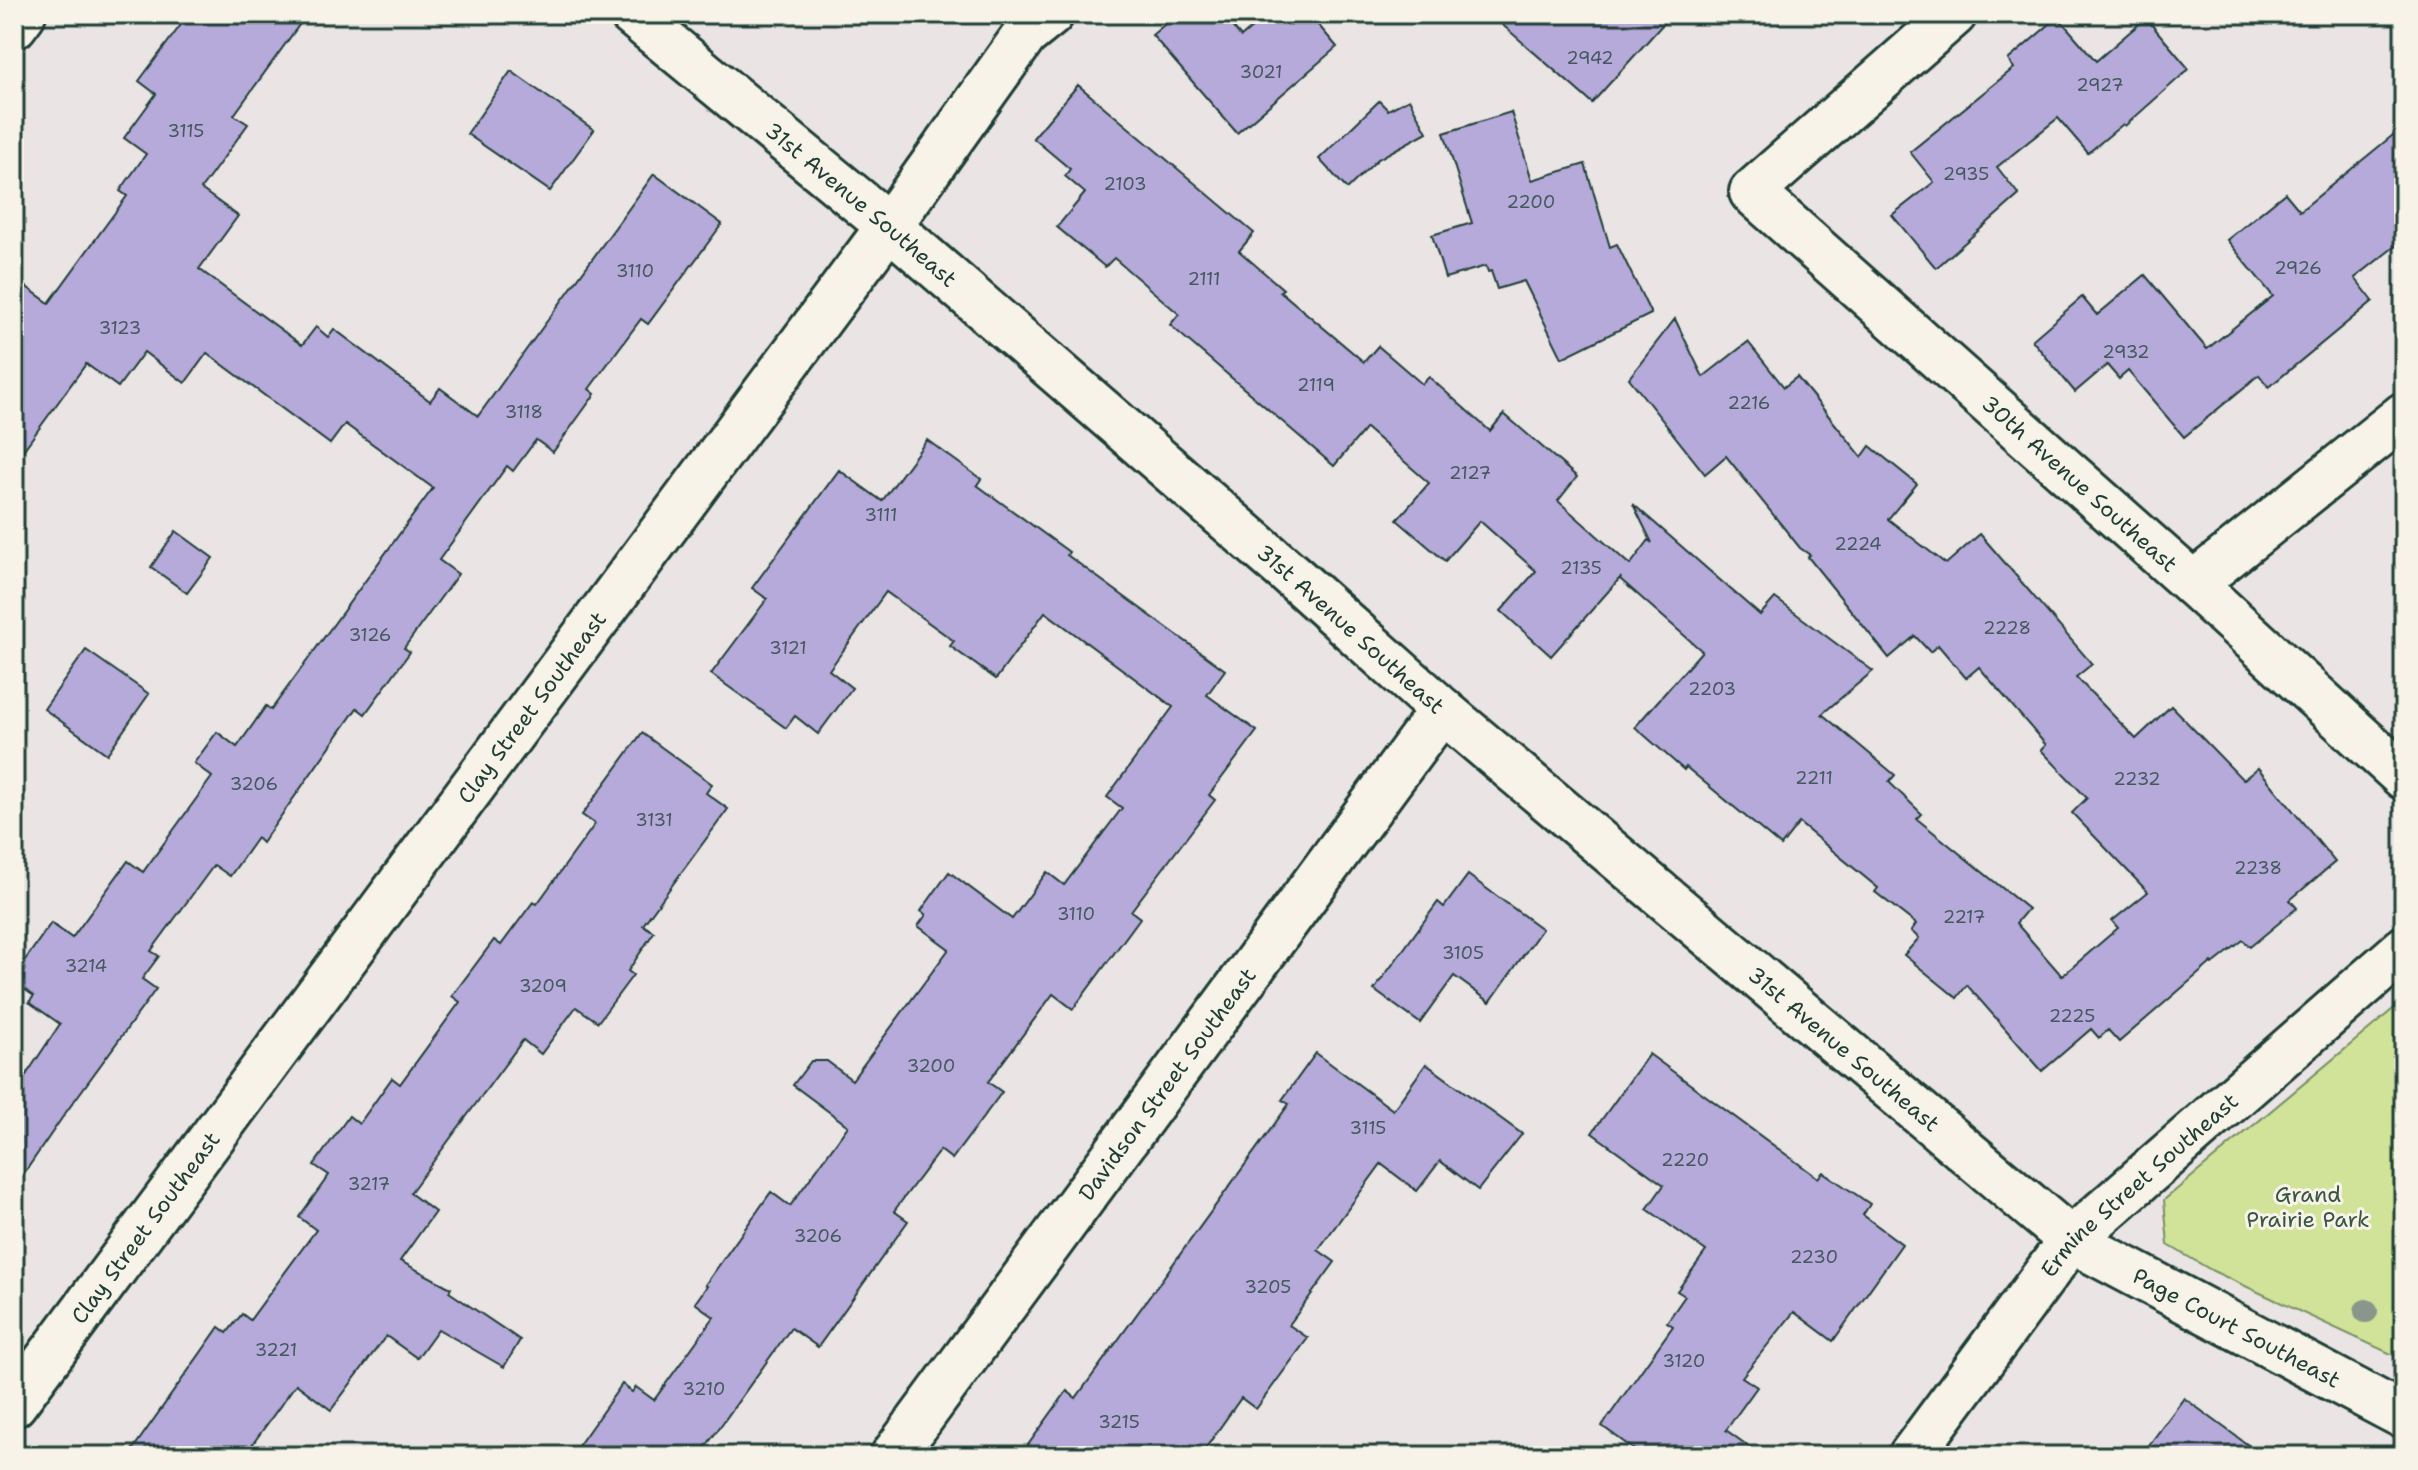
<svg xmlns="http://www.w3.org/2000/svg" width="2418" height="1470" viewBox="0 0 2418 1470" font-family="'Shantell Sans',sans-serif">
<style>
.green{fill:#d0e398;stroke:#789066;stroke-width:2}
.building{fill:#b6aadb;stroke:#1f3d34;stroke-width:2}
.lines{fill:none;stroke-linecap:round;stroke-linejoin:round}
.street-casing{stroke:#1f3d34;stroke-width:50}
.secondary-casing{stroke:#1f3d34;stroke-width:50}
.street{stroke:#f7f3e8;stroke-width:44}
.secondary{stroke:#f7f3e8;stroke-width:44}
.tree{fill:#89968c}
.labels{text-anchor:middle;stroke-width:6;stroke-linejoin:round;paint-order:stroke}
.number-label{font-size:18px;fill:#45585e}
.street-label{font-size:22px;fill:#1f3d34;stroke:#f7f3e8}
.park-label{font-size:22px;fill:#3a5643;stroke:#f7f3e8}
</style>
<rect width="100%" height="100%" fill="#eae4e5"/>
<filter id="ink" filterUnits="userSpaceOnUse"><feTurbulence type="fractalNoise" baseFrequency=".0125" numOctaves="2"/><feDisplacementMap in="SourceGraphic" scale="16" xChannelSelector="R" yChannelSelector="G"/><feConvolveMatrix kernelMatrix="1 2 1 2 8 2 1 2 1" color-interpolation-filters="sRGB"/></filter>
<g filter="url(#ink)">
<polygon class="green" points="2404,1000 2404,1360 2213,1271 2168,1245 2164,1200"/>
<g class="building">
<polygon points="189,14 307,14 234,115 248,124 201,189 238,216 199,269 302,345 316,327 328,337 334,329 430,401 440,388 478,416 654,174 722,224 648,324 641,319 589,389 595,394 553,452 536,440 513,471 507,466 439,560 458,574 404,648 410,652 365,714 357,708 262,843 257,838 230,876 214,865 151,951 159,956 142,979 156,989 64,1115 14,1188 14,1093 60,1024 29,1002 34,996 14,982 14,976 51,923 72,938 128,861 143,872 212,777 194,763 217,732 237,747 266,706 271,710 433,488 345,424 330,444 207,353 185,383 144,352 118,387 86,364 14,463 14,278 49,303 127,196 120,191 146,154 124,138 156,94 139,81"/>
<polygon points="1177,14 1222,14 1241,37 1268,14 1309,14 1337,47 1237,133 1152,35"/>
<polygon points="1490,14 1672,14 1592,103"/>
<polygon points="2058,17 2096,61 2146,18 2189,69 2125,126 2123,124 2088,153 2058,118 1997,167 2019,195 1936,268 1892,215 1934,182 1910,152 2014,68 2008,60"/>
<polygon points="511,71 594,130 550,191 467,134"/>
<polygon points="1078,85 1254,233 1239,251 1283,289 1280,291 1364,362 1378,346 1422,384 1429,377 1490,431 1504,414 1577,477 1558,501 1630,565 1649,540 1652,543 1633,504 1760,615 1775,598 1873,671 1822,714 1895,775 1889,782 1922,814 1917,819 2028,909 2016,923 2062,976 2118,928 2112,921 2148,892 2072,813 2087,798 2041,750 2046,745 1979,667 1966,678 1938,645 1930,652 1915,636 1889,658 1808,557 1810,555 1800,548 1726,456 1705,474 1629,378 1675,319 1703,377 1748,342 1784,387 1797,377 1862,457 1870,446 1917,484 1888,519 1946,564 1980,534 2092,664 2076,677 2136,739 2171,706 2243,780 2258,768 2335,862 2290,900 2297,908 2250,947 2243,940 2213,964 2212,962 2119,1042 2108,1030 2099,1038 2091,1029 2042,1071 1967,985 1957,998 1904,955 1919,938 1911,931 1916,924 1875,892 1878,888 1799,823 1781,846 1686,767 1684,770 1635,727 1702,651 1620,579 1621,577 1551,656 1501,611 1536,571 1480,521 1445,561 1397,520 1429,483 1366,428 1334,466 1170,325 1179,314 1114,258 1105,267 1057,227 1085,193 1065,176 1070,169 1033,138"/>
<polygon points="1409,99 1427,132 1378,159 1347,189 1319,159 1379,101 1388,110"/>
<polygon points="1511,112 1532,180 1585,164 1610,247 1617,244 1651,314 1562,358 1524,281 1497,289 1491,271 1488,272 1486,266 1445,278 1432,235 1472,223 1444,133"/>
<polygon points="2404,126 2404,239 2355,278 2373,301 2269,387 2259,375 2184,437 2128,371 2119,379 2107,365 2075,392 2032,340 2082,297 2097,315 2145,275 2207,349 2273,296 2227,240 2285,193 2300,211"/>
<polygon points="927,440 981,479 977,485 1069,552 1067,555 1225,670 1207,695 1257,731 1209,795 1215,800 1131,911 1140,918 1073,1009 1053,994 988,1082 1002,1092 952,1159 940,1150 894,1211 908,1221 818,1347 791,1328 699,1456 571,1456 622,1384 632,1392 636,1387 654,1400 714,1317 695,1303 707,1286 705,1285 771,1192 790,1206 848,1126 793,1085 811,1061 827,1061 852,1080 949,949 918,926 926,915 921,911 949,872 1012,919 1047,872 1064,885 1122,808 1107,797 1173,707 1045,612 996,679 950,646 954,641 886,592 829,670 852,688 818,734 795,716 786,728 711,674 767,599 752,588 839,470 882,501"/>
<polygon points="176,531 213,558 187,593 151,567"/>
<polygon points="86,650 149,694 107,754 44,709"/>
<polygon points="642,733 712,784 706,793 728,809 643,925 654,932 628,971 633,975 598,1022 576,1007 541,1054 523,1040 410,1193 435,1212 400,1261 451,1288 449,1292 520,1340 504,1367 438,1329 417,1358 386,1336 331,1410 296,1384 244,1456 128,1456 219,1327 227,1333 242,1314 250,1320 316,1230 299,1217 329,1175 314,1165 349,1116 359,1124 392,1078 400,1084 460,1002 452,996 494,940 501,945 533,902 537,904 595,824 582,815"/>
<polygon points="1468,875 1542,929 1490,1002 1454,976 1420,1023 1374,990 1438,902 1444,907"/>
<polygon points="1316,1053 1393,1110 1426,1064 1522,1134 1478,1190 1440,1161 1417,1191 1381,1164 1318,1250 1335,1262 1289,1325 1308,1338 1256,1409 1241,1398 1200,1456 1020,1456 1067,1391 1076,1398 1289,1104 1282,1100"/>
<polygon points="1649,1054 1818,1178 1823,1172 1870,1204 1863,1215 1902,1244 1833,1341 1794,1312 1742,1377 1757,1387 1726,1430 1762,1456 1643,1456 1602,1426 1673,1326 1667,1322 1685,1296 1677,1291 1706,1251 1647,1209 1664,1185 1592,1133"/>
<polygon points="2184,1398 2263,1456 2141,1456"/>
</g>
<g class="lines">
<g class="street-casing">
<g id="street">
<path id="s1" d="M632 14 889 226 1297 580 1442 710 2071 1240 2404 1416"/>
<path id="s2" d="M1954 14 1752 192 2193 584 2404 777"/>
<polyline points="2193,584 2404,415"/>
<path id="s3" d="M14 1404 889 226 1025 35 1051 14"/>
<path id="s4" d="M893 1456 1442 710"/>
<path id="s5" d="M1911 1456 2071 1240 2404 949"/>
</g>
</g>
<g class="secondary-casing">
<polyline id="secondary" points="14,26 23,14"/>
</g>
<use href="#street" class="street"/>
<use href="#secondary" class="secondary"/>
</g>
<circle class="tree" cx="2366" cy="1311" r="12"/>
</g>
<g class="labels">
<g class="number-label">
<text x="1590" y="64">2942</text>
<text x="1261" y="78">3021</text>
<text x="2100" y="91">2927</text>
<text x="186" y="137">3115</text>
<text x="1966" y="180">2935</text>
<text x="1125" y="190">2103</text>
<text x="1531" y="208">2200</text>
<text x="2298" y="274">2926</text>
<text x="635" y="277">3110</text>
<text x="1204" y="285">2111</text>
<text x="120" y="334">3123</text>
<text x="2126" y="358">2932</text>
<text x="1316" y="391">2119</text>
<text x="1749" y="409">2216</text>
<text x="524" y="418">3118</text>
<text x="1470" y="479">2127</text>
<text x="881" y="521">3111</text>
<text x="1858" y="550">2224</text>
<text x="1581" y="574">2135</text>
<text x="2007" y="634">2228</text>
<text x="370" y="641">3126</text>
<text x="788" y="654">3121</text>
<text x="1712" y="695">2203</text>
<text x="1814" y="784">2211</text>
<text x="2137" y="785">2232</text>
<text x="254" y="790">3206</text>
<text x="654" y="826">3131</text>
<text x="2258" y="874">2238</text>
<text x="1076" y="920">3110</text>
<text x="1964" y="923">2217</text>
<text x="1463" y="959">3105</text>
<text x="86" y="972">3214</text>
<text x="543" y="992">3209</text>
<text x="2072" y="1022">2225</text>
<text x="931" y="1072">3200</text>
<text x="1368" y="1134">3115</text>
<text x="1685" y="1166">2220</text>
<text x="369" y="1190">3217</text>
<text x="818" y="1242">3206</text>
<text x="1814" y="1263">2230</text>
<text x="1268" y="1293">3205</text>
<text x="276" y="1356">3221</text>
<text x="1684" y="1367">3120</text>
<text x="704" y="1395">3210</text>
<text x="1119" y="1428">3215</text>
</g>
<g class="street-label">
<text dy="8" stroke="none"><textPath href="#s1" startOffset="298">31st Avenue Southeast</textPath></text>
<text dy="8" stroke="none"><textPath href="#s2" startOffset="708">30th Avenue Southeast</textPath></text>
<text dy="8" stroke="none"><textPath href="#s1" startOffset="946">31st Avenue Southeast</textPath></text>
<text dy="8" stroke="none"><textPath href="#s3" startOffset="868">Clay Street Southeast</textPath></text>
<text dy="8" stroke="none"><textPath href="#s1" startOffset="1594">31st Avenue Southeast</textPath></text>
<text dy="8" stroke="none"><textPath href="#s4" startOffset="462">Davidson Street Southeast</textPath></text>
<text dy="8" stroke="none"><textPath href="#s5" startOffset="356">Ermine Street Southeast</textPath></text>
<text dy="8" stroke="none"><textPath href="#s3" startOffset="220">Clay Street Southeast</textPath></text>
<text dy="8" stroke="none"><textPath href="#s1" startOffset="2078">Page Court Southeast</textPath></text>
</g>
<g class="park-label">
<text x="2308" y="1202">Grand<tspan x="2308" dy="25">Prairie Park</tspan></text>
</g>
</g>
<rect width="2418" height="1470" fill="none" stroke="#f7f3e8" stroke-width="48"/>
<rect x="24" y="24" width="2370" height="1422" fill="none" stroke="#1f3d34" stroke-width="3" filter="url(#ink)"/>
</svg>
